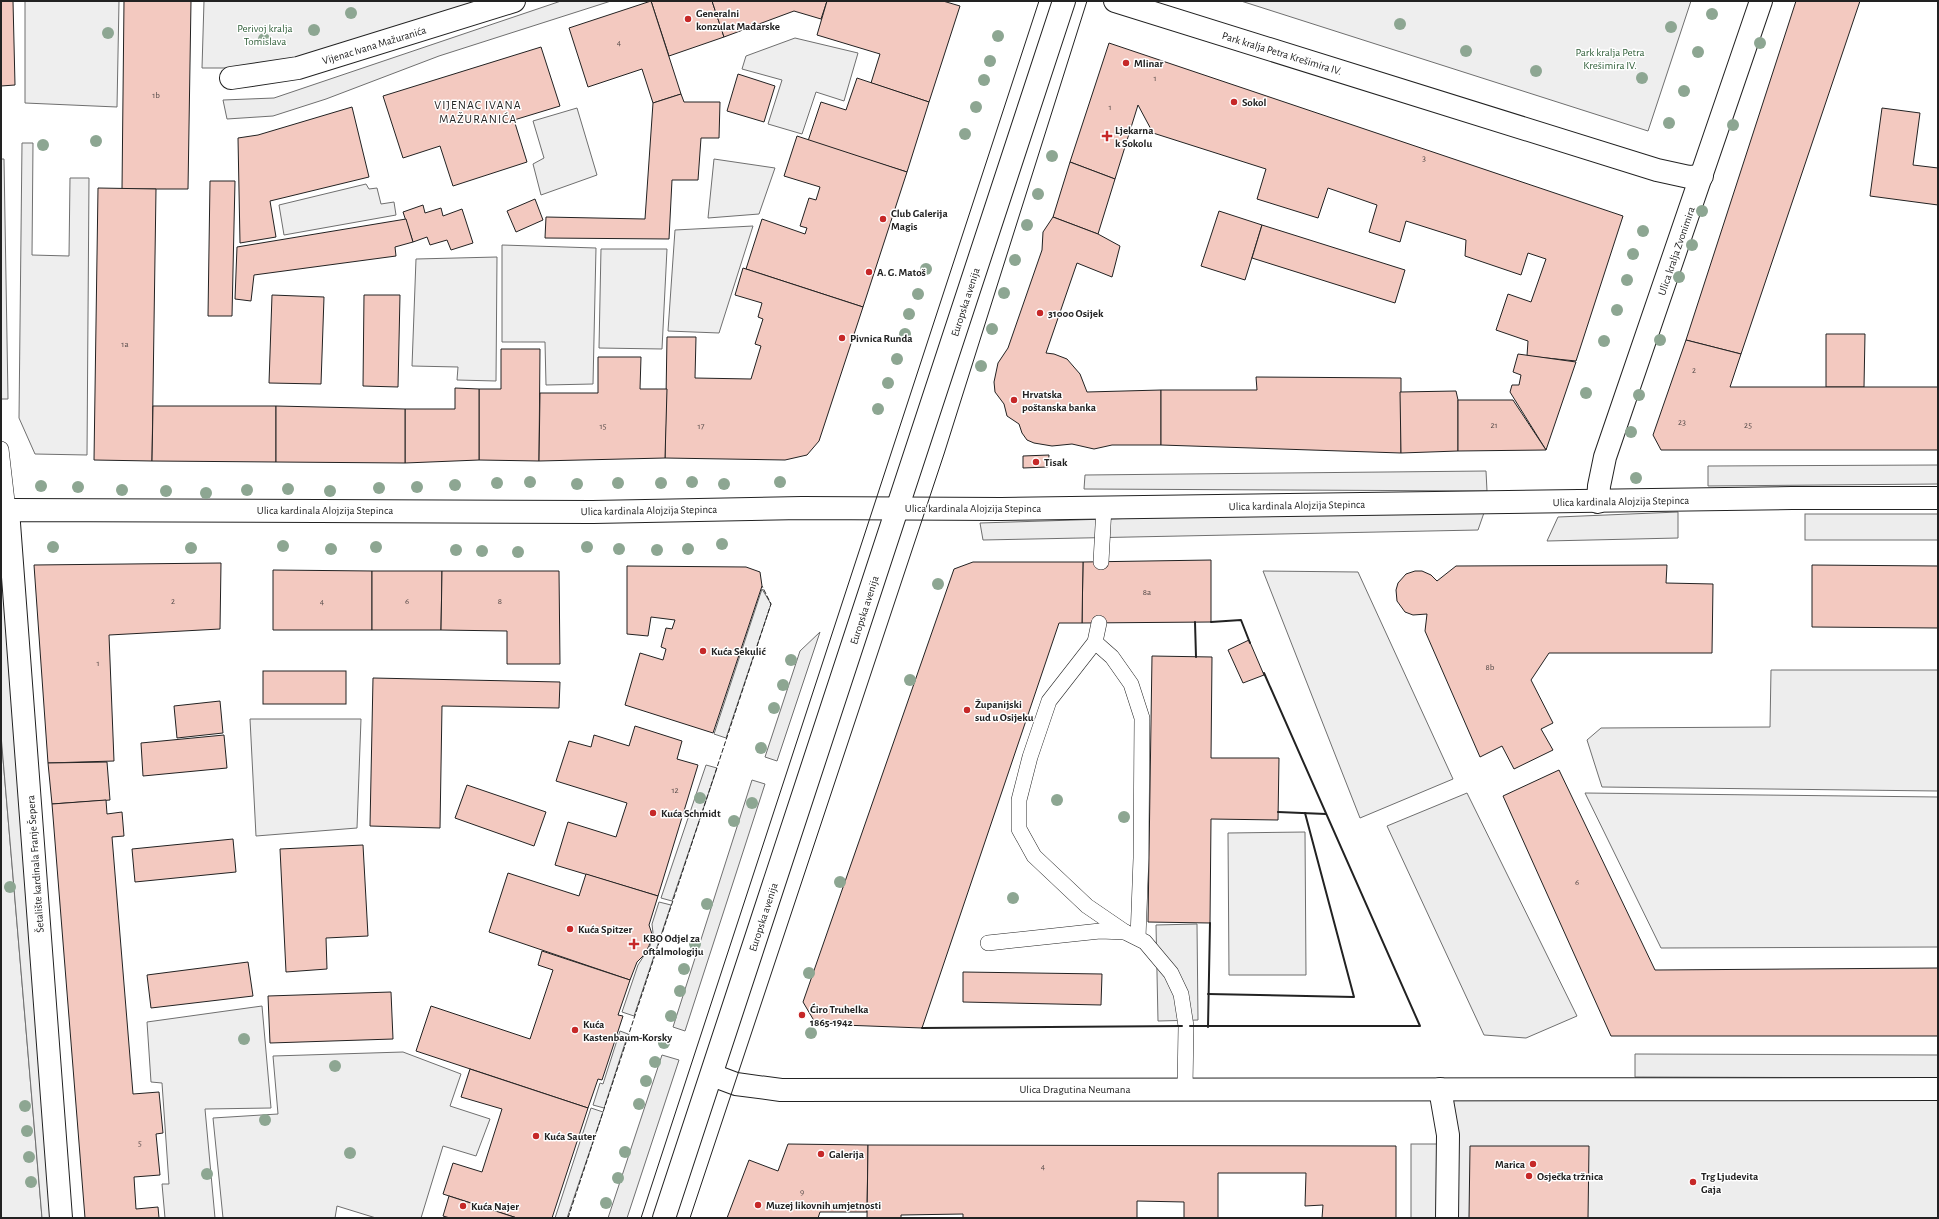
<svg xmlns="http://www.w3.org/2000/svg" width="1939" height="1219" viewBox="0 0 1939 1219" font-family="'Alegreya Sans',sans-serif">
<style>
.green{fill:#eee;stroke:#6f6f6f}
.parking{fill:#ededed;stroke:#6f6f6f}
.building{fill:#f3c9c0;stroke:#222}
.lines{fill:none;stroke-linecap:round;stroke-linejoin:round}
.service-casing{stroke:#222;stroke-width:16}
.minor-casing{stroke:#222;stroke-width:24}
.tertiary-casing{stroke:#222;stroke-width:24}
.service{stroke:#fff;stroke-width:15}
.minor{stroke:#fff;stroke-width:22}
.tertiary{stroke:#fff;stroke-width:22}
.tram{stroke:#222;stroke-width:1}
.fence{stroke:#222;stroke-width:1;stroke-dasharray:5 2;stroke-linecap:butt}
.wall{stroke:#222;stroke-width:2}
.tree{fill:#8da692}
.poi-dot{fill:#c62828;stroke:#fff;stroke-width:1.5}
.labels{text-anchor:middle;stroke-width:3;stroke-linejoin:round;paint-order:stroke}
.number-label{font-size:9px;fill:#564c4a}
.poi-label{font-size:11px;font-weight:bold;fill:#222;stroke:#fff;text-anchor:start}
.park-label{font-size:11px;fill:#2f5e38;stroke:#fff}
.street-label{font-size:11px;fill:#222;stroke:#fff}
.neighbourhood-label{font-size:12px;letter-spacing:1px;fill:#222;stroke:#fff}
</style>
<rect width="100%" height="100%" fill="#fff"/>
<g class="green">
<polygon points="25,1 119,1 117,107 25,103"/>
<polygon points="204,1 479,1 276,68 202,68"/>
<polygon points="1241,1 1691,1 1648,131"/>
<polygon points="795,38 858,53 844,101 816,92 802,134 768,124 782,80 742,69 746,56"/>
<polygon points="577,108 597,175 541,195 533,164 544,158 533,121"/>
<polygon points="22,143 33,143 32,255 69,256 70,178 89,178 87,455 35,454 19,418"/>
<polygon points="714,159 775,168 759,214 708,218"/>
<polygon points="366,184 369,189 377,188 381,204 394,202 396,215 284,235 279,205"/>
<polygon points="753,226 719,333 668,331 675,230"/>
<polygon points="502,245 596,248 593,384 546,385 545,342 502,342"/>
<polygon points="601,249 667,249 662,349 599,348"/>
<polygon points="497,257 496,381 457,380 458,367 412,366 416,259"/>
<polygon points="1263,571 1358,572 1453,779 1360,818"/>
<polygon points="762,589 771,604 726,738 714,734"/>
<polygon points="250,719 361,719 357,828 256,836"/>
<polygon points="1,735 42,1218 1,1218"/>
<polygon points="706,765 717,768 672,901 661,898"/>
<polygon points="1585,793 1938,797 1938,947 1661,948"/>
<polygon points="1305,832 1306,975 1229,975 1228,833"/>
<polygon points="659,902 671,905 634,1016 622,1012 638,965 650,946 653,933 652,924"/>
<polygon points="262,1006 271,1108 205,1109 215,1218 165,1218 162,1184 169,1184 162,1083 151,1082 147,1022"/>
<polygon points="620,1031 628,1034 604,1108 593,1105 600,1083 603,1084"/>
<polygon points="403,1052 461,1074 450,1106 490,1119 476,1156 443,1146 421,1218 376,1218 337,1206 335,1218 223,1218 213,1118 278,1114 273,1056"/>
<polygon points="591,1108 603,1112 567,1218 555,1218"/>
</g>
<g class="parking">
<polygon points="561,1 611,1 439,56 326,99 273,116 227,119 223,100 274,98"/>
<polygon points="1,159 4,159 8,399 1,399"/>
<polygon points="1938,465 1938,484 1708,486 1708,466"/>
<polygon points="1486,471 1487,491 1084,489 1085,475"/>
<polygon points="1486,507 1478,530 983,540 980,523"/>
<polygon points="1678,512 1678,538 1547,541 1558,517"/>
<rect x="1805" y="514" width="133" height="26"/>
<polygon points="1,587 13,591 65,1218 42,1218 1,735"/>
<polygon points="820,632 777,761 765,757 800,651"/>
<polygon points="1771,670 1938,670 1938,791 1602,787 1587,740 1601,728 1770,727"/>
<polygon points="752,780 765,784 685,1031 673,1027"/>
<polygon points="1467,793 1577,1016 1526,1038 1484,1035 1387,826"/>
<polygon points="1197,924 1198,1020 1158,1021 1156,925"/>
<polygon points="1635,1054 1938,1055 1938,1078 1635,1077"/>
<polygon points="662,1055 679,1060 627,1218 608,1218"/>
<polygon points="1440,1089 1938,1089 1938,1218 1447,1218"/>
<rect x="1411" y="1144" width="26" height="74"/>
</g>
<g class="building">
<polygon points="1,1 13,1 15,85 1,86"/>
<polygon points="124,1 191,1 188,189 122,189"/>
<polygon points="651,1 712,1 724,37 669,56"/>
<polygon points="651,1 681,94 653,103 642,69 588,87 569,28"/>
<polygon points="712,1 827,1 821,19 794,11 724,37"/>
<polygon points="827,1 943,1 960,6 929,102 871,83 880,54 817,35"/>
<polygon points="1796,1 1860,1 1741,354 1686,340"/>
<polygon points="1109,43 1623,216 1576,361 1527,356 1528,341 1496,330 1508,294 1531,302 1546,259 1528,253 1521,275 1465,256 1466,240 1406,221 1400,242 1369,232 1377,205 1328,188 1318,218 1257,199 1266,169 1153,133 1138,105 1115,179 1070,162"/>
<polygon points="541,47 560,106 514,120 527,162 453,186 440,146 403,158 383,96"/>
<polygon points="738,74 775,86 764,122 727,111"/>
<polygon points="857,78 929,102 907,172 808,141 821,102 846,110"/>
<polygon points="681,94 684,102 720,102 719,138 701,138 698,180 672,180 669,239 545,238 546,217 645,219 653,103"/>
<polygon points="352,107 369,177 270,201 276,237 240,243 238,138 258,135"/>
<polygon points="1882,108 1920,113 1913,165 1938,168 1938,205 1870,196"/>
<polygon points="797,136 907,172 863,307 746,269 762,219 805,234 807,228 800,226 809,198 816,200 820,187 784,176"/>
<polygon points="1070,162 1115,179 1098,234 1053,217"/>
<polygon points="210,181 235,181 232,316 208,316"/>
<polygon points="98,188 156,189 152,461 94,460"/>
<polygon points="535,199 543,220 516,232 507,211"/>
<polygon points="423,205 425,213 441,208 443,216 462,209 473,243 451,250 447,240 430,245 427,237 413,242 403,212"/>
<polygon points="1219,211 1262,225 1245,280 1201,266"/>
<polygon points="1053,217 1098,234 1120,246 1112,277 1077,263 1046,353 1054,354 1067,359 1080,374 1087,392 1161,390 1161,445 1112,445 1094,449 1072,444 1052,446 1034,443 1027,440 1022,433 1019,424 1007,416 1004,404 995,392 994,382 998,363 1008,348 1042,250 1043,232"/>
<polygon points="406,219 413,242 395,247 396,256 254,275 251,301 235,299 237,247"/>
<polygon points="1262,225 1405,270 1395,303 1252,258"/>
<polygon points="743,268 863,307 819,441 807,455 785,460 665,458 667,337 696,337 695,378 751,379 761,346 755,344 763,319 758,317 762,303 735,295"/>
<polygon points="272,295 324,297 321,384 269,383"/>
<polygon points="364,295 400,295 398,387 363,386"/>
<polygon points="1826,334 1865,334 1864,387 1826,387"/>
<polygon points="1686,340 1741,354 1730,387 1938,387 1938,450 1661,450 1653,435"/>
<polygon points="501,349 540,349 539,461 479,460 479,389 501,389"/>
<polygon points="1518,354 1576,362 1546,450 1510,392 1512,385 1519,385 1521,375 1513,372"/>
<polygon points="598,357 641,357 640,389 667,389 665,458 539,461 540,393 598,393"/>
<polygon points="1256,377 1401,378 1401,453 1161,445 1161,390 1257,390"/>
<polygon points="455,388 479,389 479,460 405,463 405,409 455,409"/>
<polygon points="1456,391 1458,400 1458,451 1401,453 1400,392"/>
<polygon points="1458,400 1513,400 1546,450 1458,451"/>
<polygon points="153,406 276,406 276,462 152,461"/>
<polygon points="276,406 405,409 405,463 276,462"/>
<polygon points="1049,455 1048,467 1023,468 1023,456"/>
<polygon points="1211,560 1211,622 1082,623 1083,562"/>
<polygon points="973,562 1083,562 1082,623 1059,623 922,1028 816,1024 803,1002 954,569"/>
<polygon points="221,563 220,629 109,635 114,761 48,763 34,565"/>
<polygon points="1667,565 1666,583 1713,584 1712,653 1549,653 1531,680 1553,723 1541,729 1553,750 1514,769 1502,746 1480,757 1425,631 1427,614 1413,615 1405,612 1397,601 1396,590 1398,583 1406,574 1415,571 1422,571 1431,575 1437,581 1456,566"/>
<polygon points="1812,565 1938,566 1938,628 1812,627"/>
<polygon points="627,566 746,567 760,572 762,586 713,733 625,705 640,653 663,660 666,649 661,647 666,628 672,629 675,620 651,617 648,636 627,634"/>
<polygon points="273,570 372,571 372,630 273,630"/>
<polygon points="372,571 442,571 441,630 372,630"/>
<polygon points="442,571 559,571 560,664 507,664 507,631 441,630"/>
<polygon points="1249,640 1264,675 1243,683 1228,650"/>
<polygon points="1152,656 1212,657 1211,758 1279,758 1278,820 1211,819 1210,923 1148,922"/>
<rect x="263" y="671" width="83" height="33"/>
<polygon points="373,678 560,682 559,708 442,706 440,828 370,826"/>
<polygon points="220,701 223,733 177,738 174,706"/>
<polygon points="635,726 682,741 677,759 698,765 658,896 555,865 568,822 616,837 627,803 556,781 569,741 591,747 594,735 629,746"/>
<polygon points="224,735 227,768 143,776 141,743"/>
<polygon points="107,762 110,800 52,804 48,763"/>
<polygon points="1559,770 1655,970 1938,968 1938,1036 1611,1036 1503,796"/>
<polygon points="467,785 546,812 534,846 455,818"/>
<polygon points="106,800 107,814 122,812 124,836 112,837 133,1094 159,1092 163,1133 156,1134 160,1175 134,1177 136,1209 158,1207 159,1218 85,1218 52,804"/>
<polygon points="233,839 236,872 135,882 132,849"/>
<polygon points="363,845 368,936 326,938 327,969 286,972 280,849"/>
<polygon points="508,873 579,896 586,874 658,896 649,925 652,934 649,946 643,956 637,962 630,980 489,932"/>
<polygon points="542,951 630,980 618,1015 623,1016 602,1080 598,1079 588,1108 416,1051 431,1006 530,1039 553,970 538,965"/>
<polygon points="248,962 253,996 151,1008 147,975"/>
<polygon points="963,972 1102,974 1101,1005 963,1002"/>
<polygon points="391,992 393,1039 270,1043 268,996"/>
<polygon points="470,1069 588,1108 552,1218 517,1218 443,1194 453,1163 482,1172 502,1109 461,1097"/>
<polygon points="788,1144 868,1145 867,1212 820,1212 818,1218 727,1218 749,1160 778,1171"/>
<polygon points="868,1145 1396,1146 1396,1218 1322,1218 1323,1205 1305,1206 1306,1173 1218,1173 1218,1218 1184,1218 1184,1202 1137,1201 1137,1218 963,1218 963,1214 901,1215 901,1218 867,1218"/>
<polygon points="1470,1146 1589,1146 1588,1218 1469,1218"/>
<polygon points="449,1196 517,1218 450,1218 443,1216"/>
</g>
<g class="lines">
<g class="service-casing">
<g id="service">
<polyline points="1,449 8,510"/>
<polyline points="1101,562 1104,507"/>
<polyline points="1099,623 1095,642 1049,701 1030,757 1019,800 1019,829 1034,856 1087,906 1125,932"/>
<polyline points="1095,642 1112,657 1131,684 1142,718 1141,858 1138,938"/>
<polyline points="988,943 1100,931 1125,932 1145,942 1171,973 1181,994 1186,1026 1185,1088"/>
</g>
</g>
<g class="minor-casing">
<g id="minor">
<polyline points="1115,1 1657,170 1689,177 1702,176"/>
<polyline points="231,78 298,68 514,1"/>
<polyline points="1598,502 1599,486 1605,457 1761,1"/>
<path d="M712 1075 736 1084 781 1090C1167 1088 1552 1091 1938 1089"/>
<polyline points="1440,1089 1448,1135 1447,1218"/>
<polyline points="61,1218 8,510 593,512 802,508 1001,509 1792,498 1938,498"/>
</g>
</g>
<g class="tertiary-casing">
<polyline id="tertiary" points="664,1218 1064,1"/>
</g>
<use href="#service" class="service"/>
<use href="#minor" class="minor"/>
<use href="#tertiary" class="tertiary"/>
<g class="tram">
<polyline points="641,1218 1039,1"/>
<polyline points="690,1218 944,454 1087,1"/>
</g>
<polyline class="fence" points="568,1218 771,604 762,586"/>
<g class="wall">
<polyline points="1195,622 1196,657"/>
<polyline points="1211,622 1241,620 1250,643"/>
<polyline points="1278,812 1326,814"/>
<polyline points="1208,994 1354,997 1305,813"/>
<polyline points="1190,1026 1420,1026 1264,673"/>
<polyline points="1208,1027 1210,923"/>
<polyline points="922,1028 1182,1026"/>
</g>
</g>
<g class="tree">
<circle cx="351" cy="13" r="6"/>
<circle cx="1712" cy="14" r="6"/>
<circle cx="1400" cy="24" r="6"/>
<circle cx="1671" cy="27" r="6"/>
<circle cx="314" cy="30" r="6"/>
<circle cx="108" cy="33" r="6"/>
<circle cx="998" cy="36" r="6"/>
<circle cx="264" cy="39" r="6"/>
<circle cx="1760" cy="43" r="6"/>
<circle cx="1466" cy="51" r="6"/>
<circle cx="1698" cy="52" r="6"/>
<circle cx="990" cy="61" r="6"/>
<circle cx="1536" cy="71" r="6"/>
<circle cx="1642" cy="78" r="6"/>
<circle cx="984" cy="80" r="6"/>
<circle cx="1684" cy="91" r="6"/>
<circle cx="976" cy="107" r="6"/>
<circle cx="1669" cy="123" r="6"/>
<circle cx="1733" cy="125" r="6"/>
<circle cx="965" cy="134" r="6"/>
<circle cx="96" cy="141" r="6"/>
<circle cx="43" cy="145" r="6"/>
<circle cx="1052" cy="156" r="6"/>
<circle cx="1038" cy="194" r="6"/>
<circle cx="1702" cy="211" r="6"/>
<circle cx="1027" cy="225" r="6"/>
<circle cx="1643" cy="231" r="6"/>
<circle cx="1692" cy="245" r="6"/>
<circle cx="1633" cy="254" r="6"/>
<circle cx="1015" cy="260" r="6"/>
<circle cx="926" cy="269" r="6"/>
<circle cx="1679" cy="277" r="6"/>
<circle cx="1627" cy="280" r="6"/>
<circle cx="1004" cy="293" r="6"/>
<circle cx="918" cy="294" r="6"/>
<circle cx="1617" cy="310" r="6"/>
<circle cx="909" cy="314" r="6"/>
<circle cx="992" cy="329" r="6"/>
<circle cx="905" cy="334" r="6"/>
<circle cx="1660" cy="340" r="6"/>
<circle cx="1604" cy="341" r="6"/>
<circle cx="897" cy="359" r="6"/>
<circle cx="981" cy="366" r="6"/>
<circle cx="888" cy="383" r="6"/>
<circle cx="1586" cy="393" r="6"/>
<circle cx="1639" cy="395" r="6"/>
<circle cx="878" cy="409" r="6"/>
<circle cx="1631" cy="432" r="6"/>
<circle cx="1636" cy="478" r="6"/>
<circle cx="530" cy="482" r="6"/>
<circle cx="692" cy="482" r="6"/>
<circle cx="780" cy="482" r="6"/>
<circle cx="497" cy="483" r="6"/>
<circle cx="618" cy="483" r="6"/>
<circle cx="661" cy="483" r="6"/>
<circle cx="577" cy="484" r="6"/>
<circle cx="724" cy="484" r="6"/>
<circle cx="455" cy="485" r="6"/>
<circle cx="41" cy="486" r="6"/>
<circle cx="78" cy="487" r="6"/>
<circle cx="417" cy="487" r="6"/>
<circle cx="379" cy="488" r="6"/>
<circle cx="288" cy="489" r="6"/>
<circle cx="122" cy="490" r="6"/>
<circle cx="247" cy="490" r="6"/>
<circle cx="166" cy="491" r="6"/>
<circle cx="330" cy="491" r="6"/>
<circle cx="206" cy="493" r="6"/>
<circle cx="722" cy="544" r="6"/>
<circle cx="283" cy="546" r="6"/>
<circle cx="53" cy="547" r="6"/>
<circle cx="376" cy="547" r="6"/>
<circle cx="587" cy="547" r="6"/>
<circle cx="191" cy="548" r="6"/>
<circle cx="331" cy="549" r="6"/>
<circle cx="619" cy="549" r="6"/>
<circle cx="688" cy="549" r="6"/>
<circle cx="456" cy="550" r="6"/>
<circle cx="657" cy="550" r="6"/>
<circle cx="482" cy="551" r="6"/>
<circle cx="518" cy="552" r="6"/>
<circle cx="938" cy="584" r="6"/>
<circle cx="791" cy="660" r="6"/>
<circle cx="910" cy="680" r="6"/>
<circle cx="783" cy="685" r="6"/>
<circle cx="774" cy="708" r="6"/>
<circle cx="761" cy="748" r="6"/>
<circle cx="700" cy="798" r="6"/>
<circle cx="1057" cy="800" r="6"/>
<circle cx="752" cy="803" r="6"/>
<circle cx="1124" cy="817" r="6"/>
<circle cx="734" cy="821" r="6"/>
<circle cx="840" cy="882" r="6"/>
<circle cx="10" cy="887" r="6"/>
<circle cx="1013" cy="898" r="6"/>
<circle cx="707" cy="904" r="6"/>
<circle cx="695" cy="944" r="6"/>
<circle cx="684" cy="969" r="6"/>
<circle cx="809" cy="973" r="6"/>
<circle cx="680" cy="991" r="6"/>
<circle cx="671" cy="1016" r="6"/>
<circle cx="811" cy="1033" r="6"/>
<circle cx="244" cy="1039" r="6"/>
<circle cx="664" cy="1043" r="6"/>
<circle cx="655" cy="1062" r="6"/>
<circle cx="335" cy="1066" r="6"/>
<circle cx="646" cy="1081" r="6"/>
<circle cx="639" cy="1104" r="6"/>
<circle cx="25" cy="1106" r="6"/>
<circle cx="265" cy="1120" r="6"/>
<circle cx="27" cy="1131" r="6"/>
<circle cx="625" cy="1152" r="6"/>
<circle cx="350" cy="1153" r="6"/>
<circle cx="29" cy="1157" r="6"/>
<circle cx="207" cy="1174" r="6"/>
<circle cx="618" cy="1178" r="6"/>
<circle cx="31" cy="1182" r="6"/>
<circle cx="606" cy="1203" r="6"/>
</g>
<g class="poi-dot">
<circle cx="688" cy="19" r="4"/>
<circle cx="1126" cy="63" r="4"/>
<circle cx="1234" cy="102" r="4"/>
<path d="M1105 130h4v4h4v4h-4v4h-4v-4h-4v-4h4z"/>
<circle cx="883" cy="219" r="4"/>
<circle cx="869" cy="272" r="4"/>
<circle cx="1040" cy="313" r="4"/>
<circle cx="842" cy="338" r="4"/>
<circle cx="1014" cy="400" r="4"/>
<circle cx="1036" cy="462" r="4"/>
<circle cx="703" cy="651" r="4"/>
<circle cx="967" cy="710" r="4"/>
<circle cx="653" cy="813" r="4"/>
<circle cx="570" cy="929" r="4"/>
<path d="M632 938h4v4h4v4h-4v4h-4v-4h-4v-4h4z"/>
<circle cx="802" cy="1015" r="4"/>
<circle cx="575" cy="1030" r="4"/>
<circle cx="536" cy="1136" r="4"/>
<circle cx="821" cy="1154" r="4"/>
<circle cx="1533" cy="1164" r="4"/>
<circle cx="1529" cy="1176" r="4"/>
<circle cx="1693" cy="1182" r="4"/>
<circle cx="758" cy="1205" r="4"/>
<circle cx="463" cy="1206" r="4"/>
</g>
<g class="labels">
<g class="number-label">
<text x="619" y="45">4</text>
<text x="1155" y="81">1</text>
<text x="156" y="98">1b</text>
<text x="1110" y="110">1</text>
<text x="1424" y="161">3</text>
<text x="125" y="347">1a</text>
<text x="1694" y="373">2</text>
<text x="1682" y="425">23</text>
<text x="1494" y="428">21</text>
<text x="1748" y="428">25</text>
<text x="603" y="429">15</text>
<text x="701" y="429">17</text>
<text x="1147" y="595">8a</text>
<text x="173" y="604">2</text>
<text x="322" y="604">4</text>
<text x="407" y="604">6</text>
<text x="500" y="604">8</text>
<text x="98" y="666">1</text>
<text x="1490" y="670">8b</text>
<text x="675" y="793">12</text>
<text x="1577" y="885">6</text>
<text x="140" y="1146">5</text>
<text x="1043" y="1169">4</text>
<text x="802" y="1195">9</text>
</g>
<g class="poi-label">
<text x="696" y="17">Generalni<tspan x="696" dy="13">konzulat Mađarske</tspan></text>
<text x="1134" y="67">Mlinar</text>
<text x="1242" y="106">Sokol</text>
<text x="1115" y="134">Ljekarna<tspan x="1115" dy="13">k Sokolu</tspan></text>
<text x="891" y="217">Club Galerija<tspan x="891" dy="13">Magis</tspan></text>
<text x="877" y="276">A. G. Matoš</text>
<text x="1048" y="317">31000 Osijek</text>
<text x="850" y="342">Pivnica Runda</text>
<text x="1022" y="398">Hrvatska<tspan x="1022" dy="13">poštanska banka</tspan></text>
<text x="1044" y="466">Tisak</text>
<text x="711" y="655">Kuća Sekulić</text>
<text x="975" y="708">Županijski<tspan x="975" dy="13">sud u Osijeku</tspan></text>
<text x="661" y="817">Kuća Schmidt</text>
<text x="578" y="933">Kuća Spitzer</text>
<text x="643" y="942">KBO Odjel za<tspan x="643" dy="13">oftalmologiju</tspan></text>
<text x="810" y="1013">Ćiro Truhelka<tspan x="810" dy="13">1865-1942</tspan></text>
<text x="583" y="1028">Kuća<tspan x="583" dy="13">Kastenbaum-Korsky</tspan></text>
<text x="544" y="1140">Kuća Sauter</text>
<text x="829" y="1158">Galerija</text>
<text x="1525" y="1168" text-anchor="end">Marica</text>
<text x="1537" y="1180">Osječka tržnica</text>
<text x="1701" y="1180">Trg Ljudevita<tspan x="1701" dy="13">Gaja</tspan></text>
<text x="766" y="1209">Muzej likovnih umjetnosti</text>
<text x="471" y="1210">Kuća Najer</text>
</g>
<g class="park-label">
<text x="265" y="32">Perivoj kralja<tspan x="265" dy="13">Tomislava</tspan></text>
<text x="1610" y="56">Park kralja Petra<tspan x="1610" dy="13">Krešimira IV.</tspan></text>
</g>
<g class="street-label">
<text transform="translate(374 45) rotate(-17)" y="4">Vijenac Ivana Mažuranića</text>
<text transform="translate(1282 53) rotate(17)" y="4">Park kralja Petra Krešimira IV.</text>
<text transform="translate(1676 251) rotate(-71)" y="4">Ulica kralja Zvonimira</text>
<text transform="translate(965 302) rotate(-72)" y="4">Europska avenija</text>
<text transform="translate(1621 501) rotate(-1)" y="4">Ulica kardinala Alojzija Stepinca</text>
<text transform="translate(1297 505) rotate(-1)" y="4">Ulica kardinala Alojzija Stepinca</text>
<text x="973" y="512">Ulica kardinala Alojzija Stepinca</text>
<text x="325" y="514">Ulica kardinala Alojzija Stepinca</text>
<text transform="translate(649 510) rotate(-1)" y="4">Ulica kardinala Alojzija Stepinca</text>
<text transform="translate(864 610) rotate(-72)" y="4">Europska avenija</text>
<text transform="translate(35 864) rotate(-94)" y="4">Šetalište kardinala Franje Šepera</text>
<text transform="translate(763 917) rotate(-72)" y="4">Europska avenija</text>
<text x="1075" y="1093">Ulica Dragutina Neumana</text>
</g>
<g class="neighbourhood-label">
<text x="478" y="109">VIJENAC IVANA<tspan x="478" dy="14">MAŽURANIĆA</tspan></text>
</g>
</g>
<rect width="1939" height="1219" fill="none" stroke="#222222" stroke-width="4"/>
</svg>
